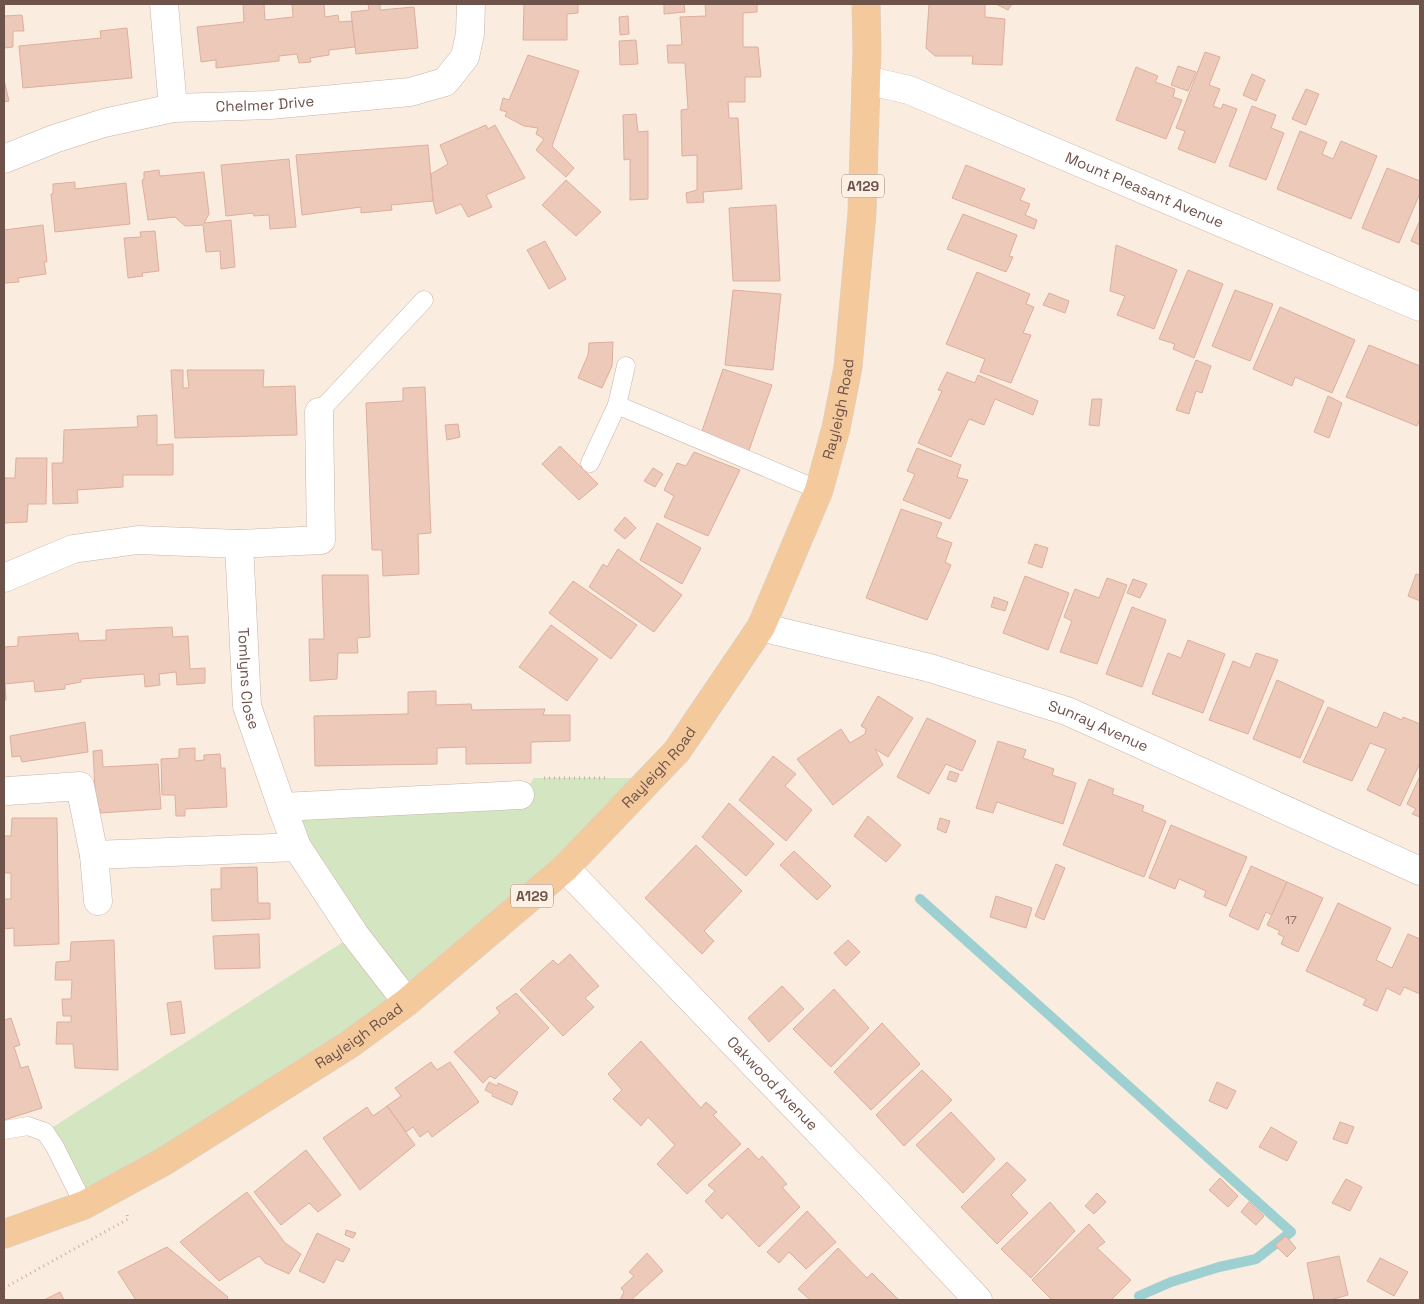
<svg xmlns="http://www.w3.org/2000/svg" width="1424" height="1304" viewBox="0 0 1424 1304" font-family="'Space Grotesk',sans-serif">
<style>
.green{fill:#d4e6c1}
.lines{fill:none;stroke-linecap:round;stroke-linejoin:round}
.stream{stroke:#9ed0d2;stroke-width:10}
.building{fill:#edc9ba;stroke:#deae9c}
.lane-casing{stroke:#c9b4a9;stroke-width:19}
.street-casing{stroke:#c9b4a9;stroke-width:29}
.primary-casing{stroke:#d6cfcc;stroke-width:29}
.path{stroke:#d1ac9e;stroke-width:3;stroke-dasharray:1 4;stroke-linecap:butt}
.lane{stroke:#fff;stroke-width:18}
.street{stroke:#fff;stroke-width:28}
.primary{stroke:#f4ca9d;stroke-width:28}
.labels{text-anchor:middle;stroke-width:4.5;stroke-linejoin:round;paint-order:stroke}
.number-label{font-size:12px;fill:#8e7066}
.shield{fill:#fdf1e6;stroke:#998279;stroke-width:1}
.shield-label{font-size:14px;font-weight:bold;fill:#6e534a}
.street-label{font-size:15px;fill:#6e534a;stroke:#fdf1e6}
</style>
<rect width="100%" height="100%" fill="#faede0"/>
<polygon class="green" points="534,778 651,778 407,1002 84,1205 45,1132 354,935 282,807 520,796"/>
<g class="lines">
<polyline class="stream" points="920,899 1291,1232 1256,1259 1219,1267 1171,1282 1139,1296"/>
</g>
<g class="building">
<polygon points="243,4 264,4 265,20 293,17 292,4 324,4 325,17 338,15 339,22 352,21 355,47 329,50 329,55 310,58 311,62 299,63 297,54 279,56 279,61 216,68 216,60 201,62 197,27 244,22"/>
<polygon points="368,4 380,4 380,10 414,7 418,48 356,54 351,12 369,10"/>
<polygon points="524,4 578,4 578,13 567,14 567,40 523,40"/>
<polygon points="664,4 684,4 685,12 664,14"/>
<polygon points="705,4 757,4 757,12 743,13 743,47 758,47 761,77 745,77 745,102 728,102 729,118 738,118 742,189 703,192 704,202 687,203 686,193 697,190 697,155 682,156 681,110 688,109 685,63 668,63 667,45 682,45 680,17 706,16"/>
<polygon points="929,4 985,4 985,17 1005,19 1002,65 972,64 973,56 935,56 926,48"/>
<polygon points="996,4 1012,4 1008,10"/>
<polygon points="22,15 24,31 13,31 13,47 4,48 4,16"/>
<polygon points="628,16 629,34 620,35 619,17"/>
<polygon points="127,28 132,78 23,88 19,46 101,38 100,31"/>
<polygon points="636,40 638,64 620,65 619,41"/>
<polygon points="1205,52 1220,57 1209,85 1220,89 1213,106 1221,109 1223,104 1237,109 1215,163 1178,149 1185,131 1176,128"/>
<polygon points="528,55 579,71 552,146 574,168 566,177 536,150 544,139 536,134 538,128 524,126 505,116 507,112 500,110 503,98 509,100"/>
<polygon points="1178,66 1196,72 1188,91 1171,85"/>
<polygon points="1136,67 1158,76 1155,82 1175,89 1173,97 1182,100 1166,139 1116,120"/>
<polygon points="1252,74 1265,80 1256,101 1243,95"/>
<polygon points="4,80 9,101 4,102"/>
<polygon points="1306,89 1319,94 1306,125 1292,119"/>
<polygon points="1252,106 1276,115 1271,128 1284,133 1266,180 1229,166"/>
<polygon points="636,114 638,132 648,131 648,199 630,200 630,159 624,160 623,115"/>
<polygon points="486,125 488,129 495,125 525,178 486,195 492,207 468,217 461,204 436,214 433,201 431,174 448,164 440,145"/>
<polygon points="1300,131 1327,142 1322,154 1333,159 1341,141 1377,156 1351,219 1277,189"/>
<polygon points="428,145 433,201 391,205 392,210 361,213 361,207 302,215 296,155"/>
<polygon points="289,159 296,227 270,229 269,215 254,216 253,213 226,216 221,165"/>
<polygon points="966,165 1025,189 1020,200 1030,204 1025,215 1037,220 1034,229 952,198"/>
<polygon points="1387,168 1420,181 1420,193 1399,243 1362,228"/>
<polygon points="159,170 160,176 204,172 209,214 204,223 231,220 235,267 221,269 220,251 206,252 203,225 185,226 175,217 148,220 142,180 144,179 144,172"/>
<polygon points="566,180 601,212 576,236 542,205"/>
<polygon points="75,182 75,189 126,183 130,224 55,232 51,194 53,194 53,184"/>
<polygon points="776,205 780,281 733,281 729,208"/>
<polygon points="963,214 1017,235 1009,256 1013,257 1006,272 947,249"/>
<polygon points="1420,220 1420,245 1411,241"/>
<polygon points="43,225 47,262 44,262 46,274 18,278 19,282 5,283 4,286 4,230"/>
<polygon points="155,231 159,271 142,273 143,276 128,278 124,238 141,237 140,232"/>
<polygon points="545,241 566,279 549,289 527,250"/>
<polygon points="1116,245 1177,270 1154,329 1117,315 1125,296 1110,291"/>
<polygon points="1188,270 1223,284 1194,358 1173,349 1175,344 1159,339"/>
<polygon points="977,272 1030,294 1026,304 1034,307 1023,333 1031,335 1011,383 980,372 985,359 946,344"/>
<polygon points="733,290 781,294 773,370 725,365"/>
<polygon points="1235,290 1273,304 1250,361 1212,346"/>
<polygon points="1049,293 1069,301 1065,313 1043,305"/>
<polygon points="1280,307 1355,340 1332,393 1295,377 1292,386 1253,369"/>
<polygon points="613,342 612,366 602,388 578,378 588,355 589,343"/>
<polygon points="1369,345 1420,366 1420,419 1417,426 1346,397"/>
<polygon points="1196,360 1211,366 1202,393 1196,391 1189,414 1176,410"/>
<polygon points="723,369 772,385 747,456 700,437"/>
<polygon points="171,370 183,370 183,388 189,388 187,370 264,370 263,387 295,386 297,435 175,438"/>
<polygon points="947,372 975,383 978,375 1038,401 1033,415 995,399 984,425 969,419 951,457 918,443 942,391 938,390"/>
<polygon points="425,387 431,533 418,534 419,574 383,576 382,550 372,550 366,403 403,401 403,388"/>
<polygon points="1328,396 1342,403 1329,438 1314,432"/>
<polygon points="1092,399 1102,399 1099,426 1089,425"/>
<polygon points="157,415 157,445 173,444 173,475 123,475 123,487 77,490 78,503 53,504 52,463 63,463 64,430 138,427 137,416"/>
<polygon points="458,424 460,437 447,440 445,425"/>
<polygon points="560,446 598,484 579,500 542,464"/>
<polygon points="917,448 961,465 957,477 968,480 950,519 903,500 915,474 907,471"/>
<polygon points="694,452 740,470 708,536 664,517 674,496 664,490 677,463 686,466"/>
<polygon points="16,458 47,458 46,504 28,504 27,522 4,523 4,478 15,478"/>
<polygon points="653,468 663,474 655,487 644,481"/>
<polygon points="901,509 942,523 936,537 952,543 945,562 951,565 927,620 866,598"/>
<polygon points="625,517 636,528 625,539 614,530"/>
<polygon points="657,523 701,548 682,584 640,560"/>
<polygon points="1035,544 1048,548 1042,568 1028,563"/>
<polygon points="618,549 682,595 654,632 589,587 603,564 607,567"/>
<polygon points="1416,574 1420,575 1420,601 1408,596"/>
<polygon points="322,575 368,575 370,637 357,638 358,653 338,653 337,679 310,681 309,639 324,639"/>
<polygon points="1025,576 1069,593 1048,650 1003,633"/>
<polygon points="1107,578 1127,585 1097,664 1060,652 1072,621 1064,617 1075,589 1099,598"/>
<polygon points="1133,579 1147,584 1140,598 1127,593"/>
<polygon points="573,581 637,625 611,659 549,613"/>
<polygon points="994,597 1008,602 1005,611 991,607"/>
<polygon points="1132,607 1166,620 1142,687 1106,674"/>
<polygon points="551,625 598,659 567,701 519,667"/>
<polygon points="172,627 173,637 188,636 190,669 205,668 205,683 177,685 176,672 159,674 160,685 145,687 144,674 81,679 81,682 65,685 65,689 35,692 34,681 5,684 6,700 4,700 4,647 18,646 18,637 78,633 79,641 106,640 106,630"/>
<polygon points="1188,640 1225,654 1203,713 1152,694 1168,653 1181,658"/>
<polygon points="1256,653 1278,660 1248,734 1209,720 1233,661 1250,668"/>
<polygon points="1277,680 1324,701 1300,758 1253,739"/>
<polygon points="436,691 436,705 471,704 472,710 545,709 543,715 570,715 570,741 531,742 531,763 466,764 466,747 437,748 437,764 315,766 314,716 408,714 408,692"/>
<polygon points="878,696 913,718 888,757 875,749 883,765 833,805 797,759 841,729 850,743 865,734 866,729 861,726"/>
<polygon points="1328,707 1377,728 1384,712 1402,720 1403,717 1420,724 1420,763 1400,806 1367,790 1386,749 1370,743 1352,781 1303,762"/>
<polygon points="927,718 976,741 962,771 946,764 929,794 897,777"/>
<polygon points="85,722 88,752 22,762 20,756 12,757 10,736"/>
<polygon points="998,741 1026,750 1023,758 1054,769 1052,775 1076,783 1063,824 997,802 993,813 976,808"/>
<polygon points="195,748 195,761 204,760 204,755 220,754 221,768 225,768 227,807 185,809 185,816 176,816 175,795 162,795 161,759 179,758 179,749"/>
<polygon points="102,750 103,767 158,764 161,809 100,813 100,809 96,809 93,751"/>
<polygon points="773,756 796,774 785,786 812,810 786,841 739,800"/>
<polygon points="950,771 959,774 956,782 947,779"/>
<polygon points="1420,776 1420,817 1412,814 1416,809 1407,804"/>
<polygon points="1089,779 1114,789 1112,794 1144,806 1142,811 1166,821 1144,877 1063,845"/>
<polygon points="729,803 774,844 746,876 702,837"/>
<polygon points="868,816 901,845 886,862 854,836"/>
<polygon points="12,818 57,818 59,944 14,946 14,928 4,929 4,899 11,899 11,873 4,873 4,836 11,836"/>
<polygon points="940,818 950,821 946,833 937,829"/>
<polygon points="1171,825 1247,857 1226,906 1204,897 1206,891 1179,879 1175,889 1149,878"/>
<polygon points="696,845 742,891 704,931 714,941 702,954 645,898"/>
<polygon points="794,851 831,886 817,900 780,865"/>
<polygon points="1056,864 1065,868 1044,920 1035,916"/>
<polygon points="1251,866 1287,882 1272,915 1266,912 1258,930 1229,916"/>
<polygon points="257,867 258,903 270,903 270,919 212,921 211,889 221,889 221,868"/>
<polygon points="1287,882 1323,898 1298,952 1281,944 1284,937 1278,934 1280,931 1267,925"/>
<polygon points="996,896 1032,908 1026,928 990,917"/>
<polygon points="1338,903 1391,928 1376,960 1392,968 1408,934 1420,939 1420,994 1404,987 1400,995 1387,988 1377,1011 1363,1005 1366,999 1306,971"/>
<polygon points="259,934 260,968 215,969 213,936"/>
<polygon points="114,940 118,1070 75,1068 73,1044 56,1044 57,1022 71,1022 71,1016 63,1016 62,999 71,999 72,980 55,980 56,962 70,961 71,942"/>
<polygon points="848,940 860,952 846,966 834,953"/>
<polygon points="570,954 599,986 585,998 594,1007 563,1036 520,990 553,960 558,965"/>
<polygon points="782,986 804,1009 769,1042 748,1018"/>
<polygon points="834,989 869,1028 831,1067 793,1029"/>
<polygon points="516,993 549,1028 495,1079 490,1076 483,1083 454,1052 500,1013 496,1008"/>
<polygon points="181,1001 185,1033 171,1035 167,1003"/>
<polygon points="11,1018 20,1045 14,1047 21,1068 28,1066 42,1108 4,1120 4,1020"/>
<polygon points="882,1023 920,1064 871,1110 834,1072"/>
<polygon points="641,1041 701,1108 706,1102 717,1112 713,1115 741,1144 687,1194 657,1164 675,1145 648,1117 641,1126 613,1099 622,1090 608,1074"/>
<polygon points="431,1062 437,1070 450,1062 479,1102 432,1137 428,1131 420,1137 413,1127 406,1132 387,1106 401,1096 395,1088"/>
<polygon points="922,1070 952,1100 904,1146 876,1115"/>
<polygon points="489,1082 497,1086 498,1083 518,1092 512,1105 492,1096 493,1094 485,1090"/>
<polygon points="1217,1082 1236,1091 1227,1109 1209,1101"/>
<polygon points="387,1106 415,1145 360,1190 323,1138 367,1107 373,1116"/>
<polygon points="951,1112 995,1159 963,1193 916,1145"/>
<polygon points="1340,1122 1354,1127 1347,1144 1333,1139"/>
<polygon points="1271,1127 1297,1142 1287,1161 1259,1147"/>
<polygon points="748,1148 759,1160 762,1156 787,1184 782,1187 800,1207 759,1247 727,1213 722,1219 705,1201 715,1191 708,1185"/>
<polygon points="306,1150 341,1195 318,1212 309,1203 281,1225 254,1192"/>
<polygon points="1007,1162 1026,1180 1011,1195 1028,1213 997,1244 961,1207"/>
<polygon points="1220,1178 1238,1196 1228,1207 1209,1190"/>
<polygon points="1346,1179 1362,1187 1350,1211 1332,1203"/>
<polygon points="247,1192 285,1243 301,1254 289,1274 265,1263 259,1256 219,1281 180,1242"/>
<polygon points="1097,1193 1106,1202 1094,1214 1085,1206"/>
<polygon points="1050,1202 1075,1231 1031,1278 1001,1249"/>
<polygon points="1249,1202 1264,1216 1256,1225 1241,1212"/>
<polygon points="807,1211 836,1242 806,1269 789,1252 779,1263 767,1252"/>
<polygon points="1089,1224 1105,1242 1097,1248 1131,1280 1111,1300 1052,1300 1032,1280"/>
<polygon points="346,1230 356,1233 353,1238 345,1235"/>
<polygon points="317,1233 350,1249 343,1262 336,1259 324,1283 299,1271"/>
<polygon points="1286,1236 1296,1248 1287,1257 1275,1245"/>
<polygon points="167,1247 228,1297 227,1300 136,1300 118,1272"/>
<polygon points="838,1248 867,1278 872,1273 899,1300 810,1300 798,1289"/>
<polygon points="647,1253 663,1271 631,1300 620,1300 624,1292 621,1288 634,1276 629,1272"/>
<polygon points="1339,1256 1348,1295 1330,1300 1314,1300 1307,1263"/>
<polygon points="1380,1258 1408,1272 1394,1296 1367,1281"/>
<polygon points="60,1292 64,1300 44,1300"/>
</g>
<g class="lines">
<g class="lane-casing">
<g id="lane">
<polyline points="617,405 819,490"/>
<polyline points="319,412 424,300"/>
<polyline points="590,463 617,405 626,366"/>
<polyline points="4,1130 28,1126 45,1132 55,1147 84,1205"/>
</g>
</g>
<g class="street-casing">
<g id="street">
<polyline points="164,4 173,108"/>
<path id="s1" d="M866 80 909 90 1420 307"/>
<path id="s2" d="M4 159 54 139 104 123 173 108 270 105 410 92 445 82 465 57 470 34 471 4"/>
<path id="s3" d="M239 544 247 706 282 807 297 847 355 935 407 1002"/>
<polyline points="4,578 73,549 138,540 239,544 321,540 319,412"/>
<path id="s4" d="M761 627 930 668 1067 711 1420 871"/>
<polyline points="8,791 80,786 94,855"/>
<polyline points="282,807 520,795"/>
<path id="s5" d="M565 868 873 1188 978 1300"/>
<polyline points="98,901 94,855 297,847"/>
</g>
</g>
<g class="primary-casing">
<g id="primary">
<path id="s6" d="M4 1234 84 1205 163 1162 350 1044 407 1002 565 868 677 751 761 627 819 490 836 428 848 367 862 213 867 50 866 4"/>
</g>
</g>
<g class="path">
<polyline points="544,778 608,778"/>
<polyline points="4,1288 128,1219 127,1215"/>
</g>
<use href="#lane" class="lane"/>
<use href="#street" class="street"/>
<use href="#primary" class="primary"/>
</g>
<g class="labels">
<g class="number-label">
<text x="1291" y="924">17</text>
</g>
<g class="shield">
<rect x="842" y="174.5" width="42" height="23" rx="4"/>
<rect x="511" y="884.5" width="42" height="23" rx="4"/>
</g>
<g class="shield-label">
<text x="863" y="191">A129</text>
<text x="532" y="901">A129</text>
</g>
<g class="street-label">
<text dy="5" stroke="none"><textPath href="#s2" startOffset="269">Chelmer Drive</textPath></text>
<text dy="5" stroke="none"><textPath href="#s1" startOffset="300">Mount Pleasant Avenue</textPath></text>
<text dy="5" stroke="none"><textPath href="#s6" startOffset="1218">Rayleigh Road</textPath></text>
<text dy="5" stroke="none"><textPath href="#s3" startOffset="135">Tomlyns Close</textPath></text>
<text dy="5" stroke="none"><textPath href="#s4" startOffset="352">Sunray Avenue</textPath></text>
<text dy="5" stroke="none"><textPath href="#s6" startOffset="812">Rayleigh Road</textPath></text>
<text dy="5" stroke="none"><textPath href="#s6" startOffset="408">Rayleigh Road</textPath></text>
<text dy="5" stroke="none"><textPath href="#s5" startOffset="299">Oakwood Avenue</textPath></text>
</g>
</g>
<rect width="1424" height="1304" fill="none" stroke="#6e534a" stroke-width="10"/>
</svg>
